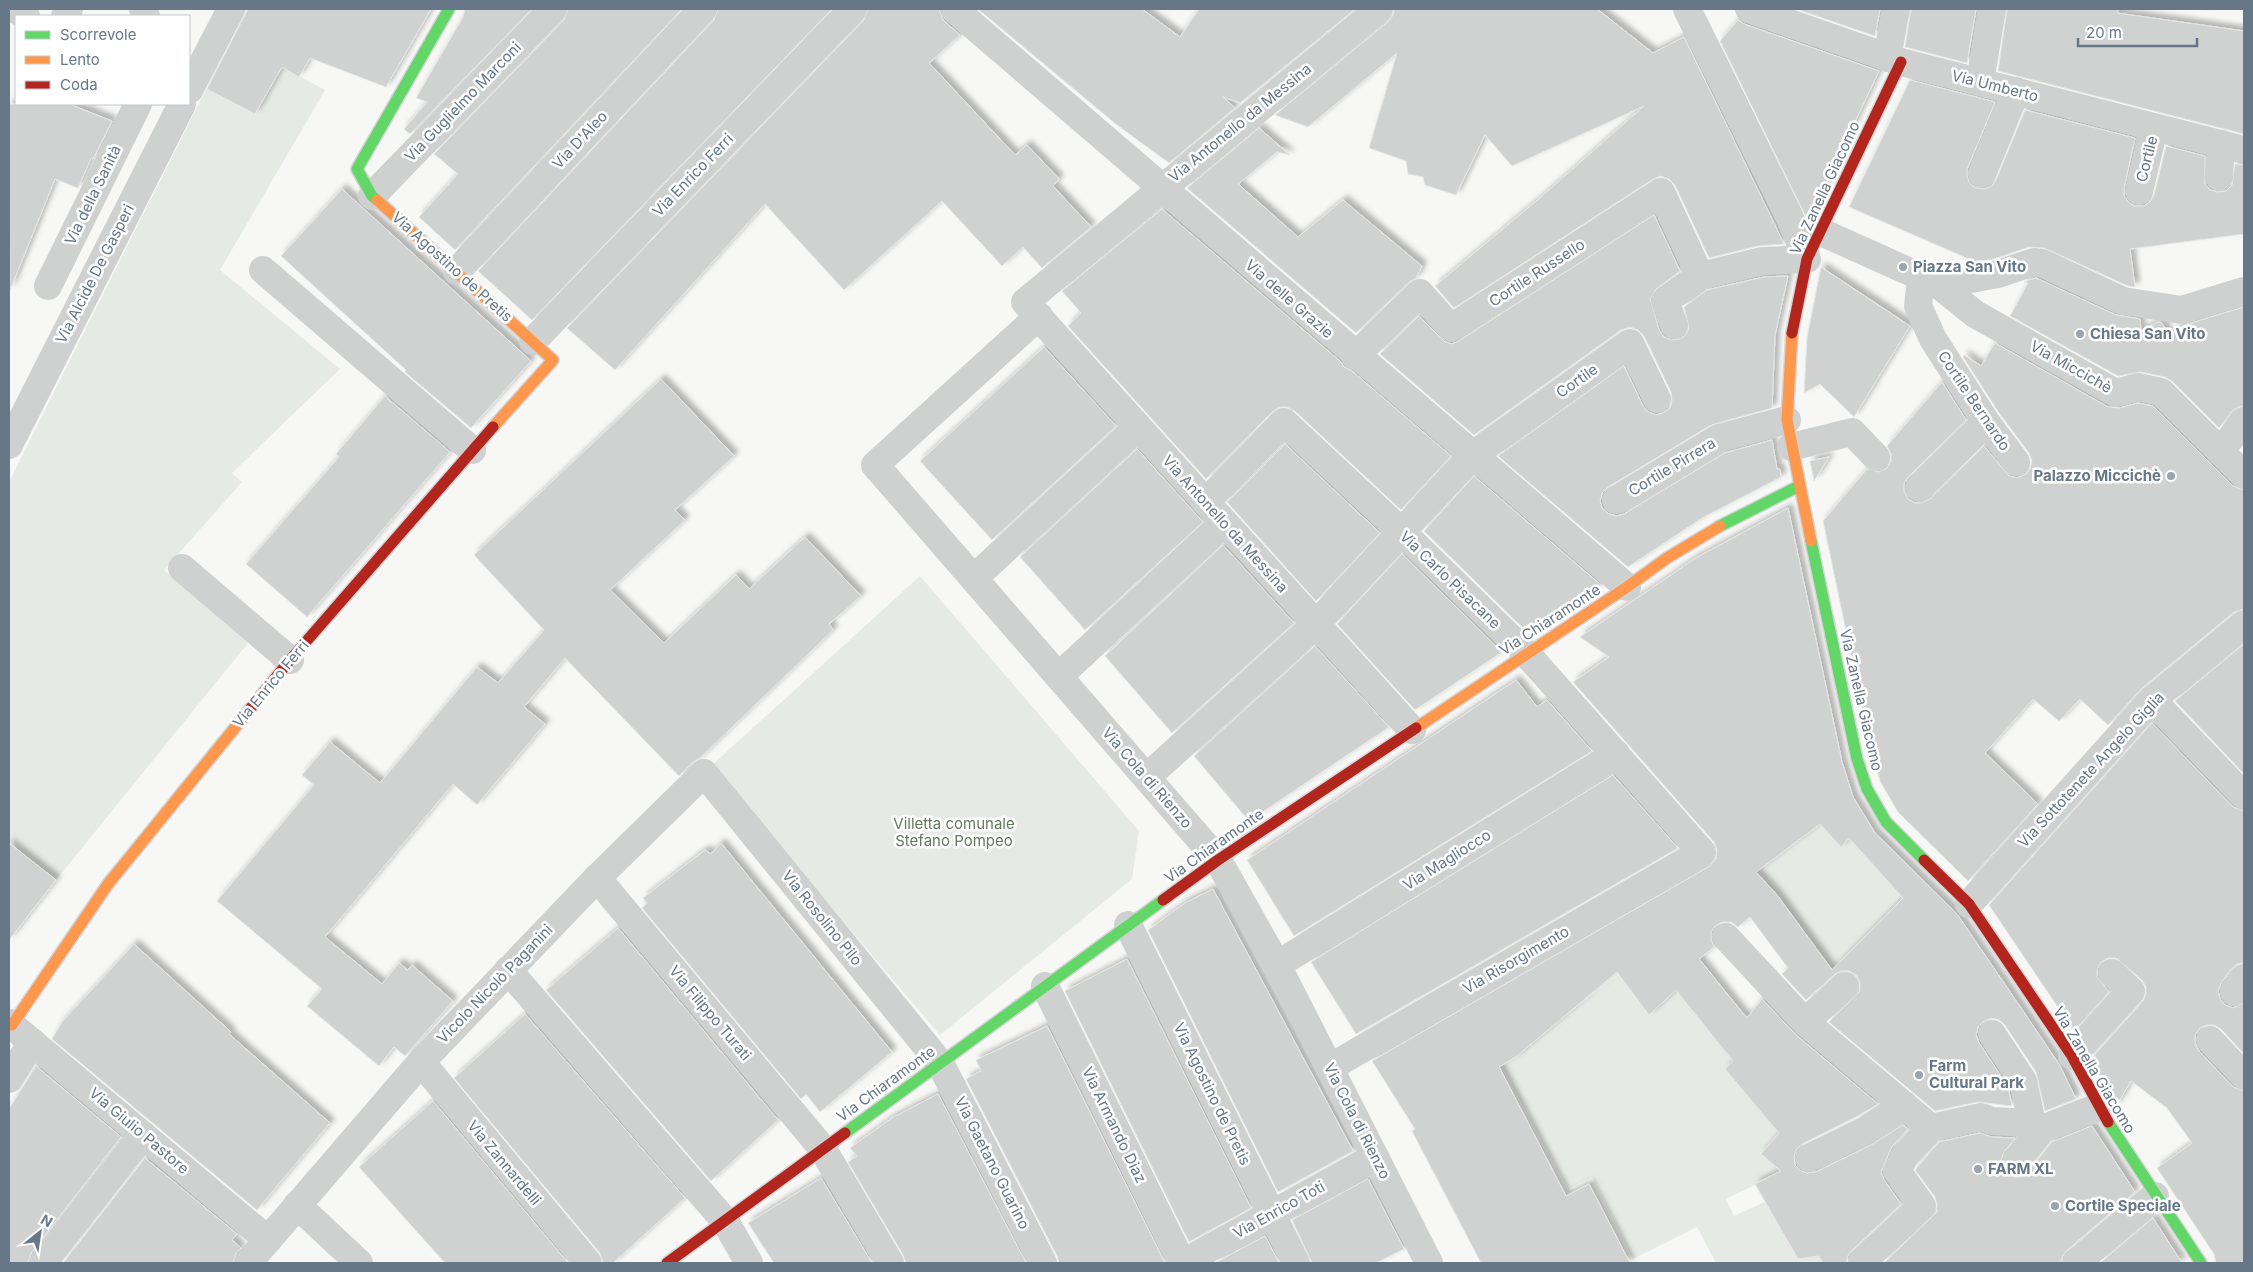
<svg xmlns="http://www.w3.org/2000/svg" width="2253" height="1272" viewBox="0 0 2253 1272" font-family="Inter,sans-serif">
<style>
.green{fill:#e6eae4}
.building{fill:#d0d2d2;stroke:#e6e6e6;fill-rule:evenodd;filter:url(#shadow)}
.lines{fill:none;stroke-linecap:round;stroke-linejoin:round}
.fast-casing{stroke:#d4d5d6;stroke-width:14}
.slow-casing{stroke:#d4d5d6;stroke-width:14}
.jam-casing{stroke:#d4d5d6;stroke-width:14}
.street{stroke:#cfd1d1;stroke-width:28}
.fast{stroke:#63d668;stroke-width:11}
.slow{stroke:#ff974d;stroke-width:11}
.jam{stroke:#b3261e;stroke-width:11}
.poi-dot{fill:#99a4ae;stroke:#fff;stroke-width:2}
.labels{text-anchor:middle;stroke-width:5;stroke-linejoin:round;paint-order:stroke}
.street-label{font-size:15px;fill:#667787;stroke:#fff}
.poi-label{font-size:15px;font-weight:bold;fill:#667787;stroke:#fff;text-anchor:start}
.park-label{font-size:15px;fill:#657961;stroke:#fff}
</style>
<defs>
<filter id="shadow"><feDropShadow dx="4.5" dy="-4.5" stdDeviation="2.5" flood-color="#0004"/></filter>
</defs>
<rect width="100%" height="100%" fill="#f7f7f6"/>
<g class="green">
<polygon points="282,67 325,90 220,270 340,369 232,473 242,482 164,570 248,643 56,880 9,842 9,482 206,89 255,114"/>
<polygon points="920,576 1139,831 1132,879 940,1035 711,766"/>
<polygon points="1786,787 1841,846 1849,838 1903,898 1884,918 1889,959 1853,997 1776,893 1756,872"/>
<polygon points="1619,975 1649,1015 1676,990 1733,1061 1804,1103 1762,1154 1781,1172 1726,1199 1734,1216 1771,1199 1782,1224 1782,1232 1797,1258 1816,1249 1823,1263 1716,1263 1697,1227 1633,1259 1592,1177 1568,1189 1501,1065"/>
</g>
<g class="building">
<polygon points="248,9 431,9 386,87 310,58 299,77 282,67 255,114 207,89"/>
<polygon points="465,9 532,9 410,134 404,129 427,102 416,98 463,17"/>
<polygon points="568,9 682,9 455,250 419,217 458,174 434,154 564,20"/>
<polygon points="718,9 832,9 532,320 478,271 714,20"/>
<polygon points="868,9 939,9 943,20 960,35 929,63 1015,155 1027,145 1059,179 1053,186 1091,227 1042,268 1023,247 1002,266 942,201 844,290 765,204 615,370 567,328 864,20"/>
<polygon points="978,9 1142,9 1180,37 1199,9 1355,9 1240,103 1223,97 1235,108 1169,163 1117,125"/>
<polygon points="1394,9 1597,9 1653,53 1684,37 1784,244 1758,246 1709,258 1675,185 1669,179 1660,176 1653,179 1454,308 1435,286 1541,197 1644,106 1512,166 1485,135 1456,195 1425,185 1423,177 1408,174 1406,161 1369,148 1397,53 1308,127 1275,115 1389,21 1393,15"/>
<polygon points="1796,9 1880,9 1875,36"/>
<polygon points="1911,9 1976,9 1967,63 1905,47"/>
<polygon points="2007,9 2118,9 2117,13 2244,31 2244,134 1998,71"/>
<polygon points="1738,20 1744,24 1879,71 1808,221 1720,41"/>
<polygon points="1910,80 1995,102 1967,169 1967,177 1970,184 1976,188 1985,189 1992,186 1996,180 2025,110 2135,138 2124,188 2124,196 2129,203 2135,206 2144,206 2151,201 2154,195 2166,146 2205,156 2205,184 2210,190 2218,192 2226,191 2232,185 2235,164 2244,165 2244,234 2130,249 2135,287 2128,286 2044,248 2029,247 1994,259 1976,262 1849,207"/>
<polygon points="9,104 69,104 112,121 93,159 91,158 78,188 55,179 10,290"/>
<polygon points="1259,128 1290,155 1277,152 1238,184 1298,237 1343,200 1422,266 1416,278 1409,282 1356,333 1187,188"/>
<polygon points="342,189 531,361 471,428 405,372 406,370 281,256"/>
<polygon points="1162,209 1341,362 1344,367 1352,371 1451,456 1401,510 1295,411 1287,407 1279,407 1273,411 1206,479 1068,326 1081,313 1062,291"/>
<polygon points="1654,215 1680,271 1656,289 1650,299 1659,330 1664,337 1671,340 1680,339 1686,335 1689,327 1684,307 1707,290 1764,277 1788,276 1775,335 1772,408 1711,425 1608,487 1602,493 1600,501 1602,508 1609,514 1617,516 1624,514 1725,453 1772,440 1777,469 1780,469 1781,477 1702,518 1628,567 1498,456 1624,366 1643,406 1648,412 1656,415 1663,413 1670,408 1672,401 1671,392 1644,336 1638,330 1630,327 1621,330 1474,435 1380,354 1419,316 1445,342 1452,344 1459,341"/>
<polygon points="1821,267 1910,326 1854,417 1820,384 1804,393 1807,338"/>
<polygon points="2036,278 2116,315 2140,319 2141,331 2158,322 2162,323 2169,335 2185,325 2244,307 2244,406 2238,407 2232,411 2219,428 2172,381 2165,377 2141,372 2118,376 2010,316 2028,283 2024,282"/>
<polygon points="1995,343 2108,407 2120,408 2138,403 2153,406 2233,486 2244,490 2244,609 2234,612 2142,688 2108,725 2080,699 2059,721 2033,699 1985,753 2038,804 1968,881 1898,812 1881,783 1872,755 1823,521 1867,469 1879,472 1887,468 1891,462 1891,454 1887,446 1942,382 1966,420 1908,477 1904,483 1904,491 1908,499 1915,503 1922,503 1930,499 1984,446 2009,476 2017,478 2026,474 2030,469 2032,461 2029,453 1999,413 1963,357 1964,355 1981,366"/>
<polygon points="1044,347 1116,426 992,540 920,461"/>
<polygon points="661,379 734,456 675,510 685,520 610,590 664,643 736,575 749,589 805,537 861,596 829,624 833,630 700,758 693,762 679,776 565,658 524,707 545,724 477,805 453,784 325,937 382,984 399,963 408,970 412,965 453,1001 405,1056 394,1047 379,1066 307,1006 322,989 217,901 314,785 302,775 330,742 380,783 477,667 498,683 544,630 474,555"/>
<polygon points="385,396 450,452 307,617 246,564 339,457 336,454"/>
<polygon points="1285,444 1380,533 1316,601 1227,502"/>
<polygon points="1137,449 1203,522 1085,630 1020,557"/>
<polygon points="1829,457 1814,481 1810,461"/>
<polygon points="1474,476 1601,585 1529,634 1424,531"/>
<path d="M1788 508 1842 762 1853 797 1875 833 1957 914 2059 1064 2076 1099 2045 1111 2036 1072 2005 1025 1999 1020 1991 1018 1984 1021 1978 1027 1976 1035 1979 1043 2008 1087 2012 1106 1978 1102 1935 1111 1829 1022 1860 991V982L1856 975 1849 971H1841L1835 974 1806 1000 1782 974 1788 968 1750 917 1738 927 1731 922H1722L1715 926 1711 932V940L1714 947 1699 959 1741 1011 1747 1018 1762 999 1795 1034 1878 1104 1858 1116 1802 1144 1796 1150 1794 1156 1795 1165 1801 1171 1807 1173 1816 1172 1873 1144 1903 1125 1908 1129 1891 1148 1881 1172 1884 1180 1901 1204 1851 1251 1847 1257V1263H1823L1819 1256 1798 1259 1755 1184 1781 1171 1761 1154 1779 1133 1725 1069 1733 1061 1676 990 1649 1015 1617 972 1517 1056 1499 1067 1566 1196 1589 1184 1630 1263H1481L1412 1131 1415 1129 1372 1061 1710 866 1716 859 1717 850 1714 842 1573 682 1609 657 1580 637 1696 558ZM1820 824 1841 847 1849 838 1903 898 1832 970 1777 895 1756 872Z"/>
<polygon points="1223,545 1294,623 1172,733 1105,656"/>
<polygon points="1402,554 1502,652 1415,710 1337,624"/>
<polygon points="2244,644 2244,774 2175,701"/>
<polygon points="1315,646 1389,727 1249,821 1194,756"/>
<polygon points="1516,680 1537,707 1547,700 1592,751 1294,936 1247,860"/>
<polygon points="2152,723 2233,807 2244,811 2244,963 2237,964 2231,969 2221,983 2218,991 2220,999 2225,1005 2233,1008 2244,1003 2244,1054 2221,1029 2214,1025 2207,1025 2200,1028 2195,1035 2195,1043 2199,1051 2233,1087 2244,1091 2244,1263 2216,1263 2214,1254 2157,1168 2192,1143 2167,1108 2131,1081 2116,1106 2091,1059 2143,1001 2146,994 2146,987 2142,980 2116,958 2108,958 2101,962 2097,969 2097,977 2109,992 2074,1031 1989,905"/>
<polygon points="1613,775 1678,848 1356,1034 1311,962"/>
<polygon points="9,843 56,880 9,940"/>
<polygon points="721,843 892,1052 820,1112 806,1094 801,1099 642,908 647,903 643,898 705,850 711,854"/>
<polygon points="1213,889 1353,1151 1278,1192 1148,930 1185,903"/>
<polygon points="618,928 778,1120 711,1181 546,990"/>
<polygon points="134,944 231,1032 229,1034 330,1123 257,1210 52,1039 62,1022"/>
<polygon points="1127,959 1251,1208 1189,1242 1065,991"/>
<polygon points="525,1014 685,1198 613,1263 603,1263 600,1253 454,1078"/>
<polygon points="1047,1026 1165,1263 1059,1263 1057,1256 966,1079 981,1071 976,1060"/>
<polygon points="36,1066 121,1137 31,1253 28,1263 9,1263 9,1109"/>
<polygon points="938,1094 1026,1263 906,1263 903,1255 848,1162 857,1156 850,1148 892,1118"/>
<polygon points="433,1101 568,1263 445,1263 359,1167"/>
<polygon points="2092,1126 2135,1192 2066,1251 2062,1257 2061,1263 1884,1263 1937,1212 1937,1204 1935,1197 1915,1170 1939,1142 1980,1133 1991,1137 2015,1138 2004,1152 2001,1160 2001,1167 2006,1174 2014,1177 2021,1177 2028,1172 2052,1142"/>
<polygon points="145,1158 237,1234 232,1240 241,1248 236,1253 233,1263 63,1263"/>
<polygon points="821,1178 872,1263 774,1263 748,1223"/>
<polygon points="1368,1179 1404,1249 1376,1263 1312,1263 1292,1220"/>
<polygon points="2153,1218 2182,1263 2100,1263"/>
<polygon points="1265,1236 1279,1263 1215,1263"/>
</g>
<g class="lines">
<g class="fast-casing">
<g id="fast">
<polyline points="377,200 372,196 357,169 449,9"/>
<polyline points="1720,526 1799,486"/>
<polyline points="1811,541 1857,759 1867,789 1886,822 1924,860"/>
<polyline points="2108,1122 2201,1263"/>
<polyline points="845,1133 1163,900"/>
</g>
</g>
<g class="slow-casing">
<g id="slow">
<polyline points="377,200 553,360 493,427"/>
<polyline points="1792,333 1787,420 1811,541"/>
<polyline points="1416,728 1627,587 1667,558 1720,526"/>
<polyline points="12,1025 108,884 242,719"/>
</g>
</g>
<g class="jam-casing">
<g id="jam">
<polyline points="1792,333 1807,259 1901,62"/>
<polyline points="242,719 290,660 493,427"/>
<polyline points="1924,860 1969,904 2072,1056 2108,1122"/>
<polyline points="1163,900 1218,860 1416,728"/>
<polyline points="667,1263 845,1133"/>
</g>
</g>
<g class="street">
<polyline points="15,9 26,16"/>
<polyline points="143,9 146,16"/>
<polyline points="954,9 1627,587"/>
<polyline points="1379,9 1025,302 1412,730"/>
<polyline points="1749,9 1901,62 2244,150"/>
<polyline points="65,16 69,9"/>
<polyline points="1887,58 1896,9"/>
<polyline points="1980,82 1992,9"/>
<polyline points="189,90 231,9"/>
<polyline points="1982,174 2016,91"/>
<polyline points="2219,177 2221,144"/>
<polyline points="2139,191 2154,128"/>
<polyline points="372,196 553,9"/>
<polyline points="1819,231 1939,285 1998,274 2034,262 2042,263 2123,301 2182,310 2244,291"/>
<polyline points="263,270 472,450"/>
<polyline points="457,271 703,9"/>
<polyline points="1921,279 1918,306 1933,339 1986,422 2016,462"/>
<polyline points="1939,285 1975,314 2116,393 2138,387 2161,392 2244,475"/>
<polyline points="48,286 138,104"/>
<polyline points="1039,316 875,465 1218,860 1277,965 1429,1263"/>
<polyline points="1674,325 1665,301 1700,276 1762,261 1807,259 1790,218 1687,9"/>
<polyline points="533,341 853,9"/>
<polyline points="1355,356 1420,293 1451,328 1661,192 1700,276"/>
<polyline points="9,445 182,104"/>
<polyline points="1791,447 1852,432 1876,457"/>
<polyline points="2220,452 2244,421"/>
<polyline points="1919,488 1986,422"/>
<polyline points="1616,500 1719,438 1787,420"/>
<polyline points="1206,502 1284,422 1402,532 1526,653 1702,852 1329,1068"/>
<polyline points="182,568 290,660"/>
<polyline points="974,578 1138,427"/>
<polyline points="1059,676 1224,523"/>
<polyline points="2152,700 2244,796"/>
<polyline points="1147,777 1316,624 1473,455 1630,343 1657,399"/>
<polyline points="597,878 822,1148 890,1263"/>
<polyline points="1969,904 2152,700 2244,624"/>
<polyline points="1128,925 1296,1263"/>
<polyline points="1726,937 1805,1022 1931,1128 1981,1117 1992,1121 2032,1123 2042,1129 2098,1107"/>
<polyline points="1277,965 1616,754"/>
<polyline points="508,970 725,1221 749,1263"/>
<polyline points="1045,986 1182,1263"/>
<polyline points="2234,992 2244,978"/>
<polyline points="1805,1022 1845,986"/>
<polyline points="9,1023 268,1240"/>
<polyline points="1992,1034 2023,1081 2032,1123"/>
<polyline points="2210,1040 2244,1076"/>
<polyline points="2072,1056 2131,991 2112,973"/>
<polyline points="421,1062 588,1263"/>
<polyline points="9,1079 32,1042"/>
<polyline points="1809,1158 1866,1130 1904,1105"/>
<polyline points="2016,1162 2042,1129"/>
<polyline points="297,1205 359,1263"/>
<polyline points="1862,1262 1922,1206 1897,1171 1905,1156 1931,1128"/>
<polyline points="43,1263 143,1135"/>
<polyline points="248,1263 421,1062 597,878 704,773 940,1063 1043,1263"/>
<polyline points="1183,1263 1375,1157"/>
<polyline points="2076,1263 2155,1196"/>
</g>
<use href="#fast" class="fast"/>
<use href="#slow" class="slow"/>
<use href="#jam" class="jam"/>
</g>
<g class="poi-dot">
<circle cx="1903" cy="267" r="5"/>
<circle cx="2080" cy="334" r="5"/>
<circle cx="2171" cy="476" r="5"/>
<circle cx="1919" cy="1075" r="5"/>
<circle cx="1978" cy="1169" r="5"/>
<circle cx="2055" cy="1206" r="5"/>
</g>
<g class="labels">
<g class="street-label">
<text transform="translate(1995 86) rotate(14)" y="5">Via Umberto</text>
<text transform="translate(463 102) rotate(-46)" y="5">Via Guglielmo Marconi</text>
<text transform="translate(1240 123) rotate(-39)" y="5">Via Antonello da Messina</text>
<text transform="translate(580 140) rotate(-47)" y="5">Via D'Aleo</text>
<text transform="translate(2147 159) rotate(-76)" y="5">Cortile</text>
<text transform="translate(693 175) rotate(-46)" y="5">Via Enrico Ferri</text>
<text transform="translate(1825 188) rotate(-65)" y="5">Via Zanella Giacomo</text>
<text transform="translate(93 195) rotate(-64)" y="5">Via della Sanità</text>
<text transform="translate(452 267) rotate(42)" y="5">Via Agostino de Pretis</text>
<text transform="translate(1537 273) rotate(-33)" y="5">Cortile Russello</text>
<text transform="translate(95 274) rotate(-63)" y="5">Via Alcide De Gasperi</text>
<text transform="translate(1289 299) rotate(41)" y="5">Via delle Grazie</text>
<text transform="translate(2071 367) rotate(29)" y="5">Via Miccichè</text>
<text transform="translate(1577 381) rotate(-35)" y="5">Cortile</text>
<text transform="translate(1974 401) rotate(56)" y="5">Cortile Bernardo</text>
<text transform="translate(1672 467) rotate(-31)" y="5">Cortile Pirrera</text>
<text transform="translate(1225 524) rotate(48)" y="5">Via Antonello da Messina</text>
<text transform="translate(1450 580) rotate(44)" y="5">Via Carlo Pisacane</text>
<text transform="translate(1550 620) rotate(-33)" y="5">Via Chiaramonte</text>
<text transform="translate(271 684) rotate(-50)" y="5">Via Enrico Ferri</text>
<text transform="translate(1861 700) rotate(77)" y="5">Via Zanella Giacomo</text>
<text transform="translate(2091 770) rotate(-47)" y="5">Via Sottotenete Angelo Giglia</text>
<text transform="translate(1147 778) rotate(49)" y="5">Via Cola di Rienzo</text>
<text transform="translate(1214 846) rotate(-35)" y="5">Via Chiaramonte</text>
<text transform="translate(1447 860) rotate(-32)" y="5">Via Magliocco</text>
<text transform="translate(822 918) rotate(51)" y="5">Via Rosolino Pilo</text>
<text transform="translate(1516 960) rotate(-30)" y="5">Via Risorgimento</text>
<text transform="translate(495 984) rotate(-46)" y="5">Vicolo Nicolò Paganini</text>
<text transform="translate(710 1013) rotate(50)" y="5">Via Filippo Turati</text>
<text transform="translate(2094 1070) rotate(59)" y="5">Via Zanella Giacomo</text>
<text transform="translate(886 1084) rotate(-36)" y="5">Via Chiaramonte</text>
<text transform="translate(1212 1094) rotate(64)" y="5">Via Agostino de Pretis</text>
<text transform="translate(1357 1121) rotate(63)" y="5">Via Cola di Rienzo</text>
<text transform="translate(1114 1125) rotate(64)" y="5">Via Armando Diaz</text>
<text transform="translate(139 1131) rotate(40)" y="5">Via Giulio Pastore</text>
<text transform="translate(504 1163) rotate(50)" y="5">Via Zannardelli</text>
<text transform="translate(992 1163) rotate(63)" y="5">Via Gaetano Guarino</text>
<text transform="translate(1279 1210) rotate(-29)" y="5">Via Enrico Toti</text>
</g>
<g class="poi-label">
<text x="1913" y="272">Piazza San Vito</text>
<text x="2090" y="339">Chiesa San Vito</text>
<text x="2161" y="481" text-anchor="end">Palazzo Miccichè</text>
<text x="1929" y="1071">Farm<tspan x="1929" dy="17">Cultural Park</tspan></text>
<text x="1988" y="1174">FARM XL</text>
<text x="2065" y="1211">Cortile Speciale</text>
</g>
<g class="park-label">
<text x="954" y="829">Villetta comunale<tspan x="954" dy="17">Stefano Pompeo</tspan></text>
</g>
</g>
<rect width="2253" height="1272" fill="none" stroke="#667787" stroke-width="20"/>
<rect x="15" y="15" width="175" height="90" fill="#ffffff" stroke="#c2c9cf"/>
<rect x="25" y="31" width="25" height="8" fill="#63d668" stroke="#c2c9cf"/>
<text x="60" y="40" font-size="15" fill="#667787">Scorrevole</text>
<rect x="25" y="56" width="25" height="8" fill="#ff974d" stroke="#c2c9cf"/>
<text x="60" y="65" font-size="15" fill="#667787">Lento</text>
<rect x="25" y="81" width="25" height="8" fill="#b3261e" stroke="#c2c9cf"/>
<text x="60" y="90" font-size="15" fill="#667787">Coda</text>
<g transform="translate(40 1232) rotate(30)" stroke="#ffffff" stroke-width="4" paint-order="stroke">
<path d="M0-4L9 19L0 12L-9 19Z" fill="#667787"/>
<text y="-8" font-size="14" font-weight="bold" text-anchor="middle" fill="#667787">N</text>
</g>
<path d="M2078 38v8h119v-8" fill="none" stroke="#667787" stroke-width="2.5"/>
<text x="2086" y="38" font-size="15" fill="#667787" stroke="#ffffff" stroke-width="4" paint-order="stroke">20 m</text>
</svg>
